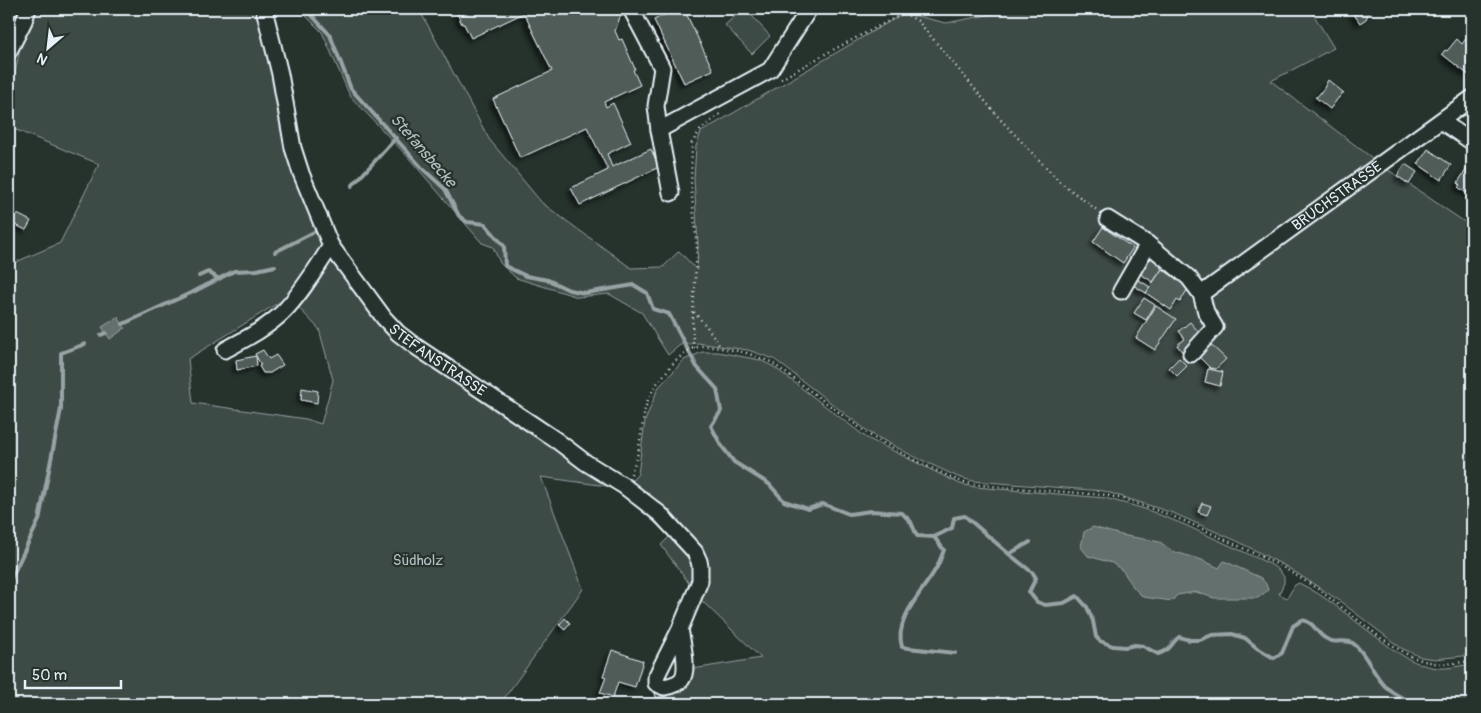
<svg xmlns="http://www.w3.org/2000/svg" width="1481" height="713" viewBox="0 0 1481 713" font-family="Pangolin,sans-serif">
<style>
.green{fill:#3e4b47;stroke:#939ea0}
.water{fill:#636f6d;stroke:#98a3a5}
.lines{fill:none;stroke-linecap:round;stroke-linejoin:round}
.stream{stroke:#98a3a5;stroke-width:4}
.building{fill:#505c59;stroke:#e8f1f8;filter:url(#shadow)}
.minor-casing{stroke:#e8f1f8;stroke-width:19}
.path{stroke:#e8f1f8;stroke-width:2.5;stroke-dasharray:1 4;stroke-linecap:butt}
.minor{stroke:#26332d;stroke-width:15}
.labels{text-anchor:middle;stroke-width:4.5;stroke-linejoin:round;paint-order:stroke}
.street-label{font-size:15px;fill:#e8f1f8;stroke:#26332d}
.park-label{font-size:15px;fill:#b5bfc3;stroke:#26332d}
.water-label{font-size:16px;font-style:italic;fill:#b3bdc0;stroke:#26332d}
</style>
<defs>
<filter id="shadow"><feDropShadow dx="-3.5" dy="3.5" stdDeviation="2.5" flood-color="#0009"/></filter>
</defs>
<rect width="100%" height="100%" fill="#26332d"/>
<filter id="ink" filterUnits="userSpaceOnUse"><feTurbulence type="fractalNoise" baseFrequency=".02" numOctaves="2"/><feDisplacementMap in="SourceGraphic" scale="10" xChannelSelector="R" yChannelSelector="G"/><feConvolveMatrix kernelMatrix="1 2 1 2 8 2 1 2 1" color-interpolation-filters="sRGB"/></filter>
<g filter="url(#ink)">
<g class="green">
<path d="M32 9H267L298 155 327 247 286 298 188 359 193 403 306 419 321 424 333 380 319 329 294 303 329 251 391 332 621 492 638 474 645 421 658 388 684 360 702 352H718L760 360 774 367 867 438 960 484 975 487 1105 498 1145 509 1185 525 1270 564 1279 570 1284 577V583L1279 594 1287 598 1295 585 1299 583C1326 596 1348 616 1371 633 1392 649 1411 665 1438 668 1449 669 1462 665 1472 664V704H641L682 692 693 669 761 658 701 600 661 545 670 536 628 499 607 486 541 477 583 589 500 704H9V265L60 243 99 164 9 127V104L19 53 18 46Z"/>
<polygon points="299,9 419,9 489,139 542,203 631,268 663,267 679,251 697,270 698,245 694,179 696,146 701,132 904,13 946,23 1019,9 1310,9 1334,48 1271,81 1384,167 1472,227 1472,655 1435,659 1421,657 1401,648 1337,599 1287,567 1237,541 1173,513 1104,491 973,481 958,477 913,456 870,433 774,359 748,350 698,343 680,345 668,355 642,313 609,294 578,297 516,278 500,263 493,247 482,243 407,156 350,96 322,32"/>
<polygon points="743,9 746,9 770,36 752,54 725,25"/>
</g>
<g class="water">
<polygon points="118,317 125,328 110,339 102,327"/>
<polygon points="1093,527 1121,535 1160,542 1172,551 1202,560 1219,568 1224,561 1261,578 1266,584 1268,590 1258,598 1214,598 1196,592 1177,595 1172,601 1143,597 1134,588 1123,571 1112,563 1088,556 1081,547 1084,532"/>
</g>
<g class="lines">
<g class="stream">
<path d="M306 9 330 35 351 89 423 169 445 189 459 216 467 222 485 224 504 246 505 266 526 276 548 280 569 290 585 293 634 285 647 293 653 309 669 314 697 367 717 389 721 411 711 426 721 445 734 462 769 484 784 501 808 509 823 504 849 514 871 511 902 513 911 522 917 536 934 537 952 528 954 518 965 516 1009 554 1033 573 1036 578 1029 592 1037 602 1045 605 1064 603 1077 596 1087 607 1093 621 1096 637 1100 641 1113 646 1126 647 1135 645 1143 646 1158 654C1173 649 1169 645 1179 637L1190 640H1200L1212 635 1232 634 1245 638 1257 648 1274 658 1282 653 1293 626 1302 620C1315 622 1315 632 1325 638 1336 646 1345 637 1354 644 1368 655 1373 676 1387 688 1396 696 1406 700 1417 704"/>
<polyline points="352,186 396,138"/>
<polyline points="275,252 318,230"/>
<polyline points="199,276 208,272 219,279"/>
<polyline points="123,324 195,291 234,271 257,270 275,266"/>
<polyline points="101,335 106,333"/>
<path d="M934 537 944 550C942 555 940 560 938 565 926 589 893 618 902 647L908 648 955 653"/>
<polyline points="1009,554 1030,542"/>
<polyline points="9,583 39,520 61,409 61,353 85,344"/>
</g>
</g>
<g class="building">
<polygon points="455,9 622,9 625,15 620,17 615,31 619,40 622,39 635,69 633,70 640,85 604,102 606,107 613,103 631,142 607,154 612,167 651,149 659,167 580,205 571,188 608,170 587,127 520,158 493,99 552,71 524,13 471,38 464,24 462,24"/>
<polygon points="676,9 684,9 713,70 684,83 654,20"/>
<polygon points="1350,9 1373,9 1374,10 1368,14 1366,19 1360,23"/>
<polygon points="1468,36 1472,39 1472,73 1470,76 1442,54 1445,50 1447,51 1457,39 1462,44"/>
<polygon points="1328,80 1344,93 1342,93 1340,97 1339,97 1330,109 1315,97 1317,97 1324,88"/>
<polygon points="1468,121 1472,123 1472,135 1463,129"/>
<polygon points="1428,149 1451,165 1441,180 1418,164"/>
<polygon points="1405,164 1417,172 1409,184 1397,176"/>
<polygon points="1468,167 1472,169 1472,197 1458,187 1460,185 1458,183 1460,179"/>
<polygon points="9,210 31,221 26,230 9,222"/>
<polygon points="1103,227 1133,248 1123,263 1093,242"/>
<polygon points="1154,254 1164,261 1160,267 1162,269 1153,282 1136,271 1145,257 1150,260"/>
<polygon points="1162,269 1189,287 1180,302 1177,300 1171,310 1146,293"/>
<polygon points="1137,279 1150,287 1146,293 1133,285"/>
<polygon points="1144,298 1155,305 1146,320 1134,313"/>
<polygon points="1156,306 1176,319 1155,350 1136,338"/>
<polygon points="1190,322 1203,337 1183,353 1177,345 1185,339 1179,331"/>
<polygon points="1208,342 1226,359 1216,369 1210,368 1196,354"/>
<polygon points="263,350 269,359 276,355 283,365 270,373 263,373 259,366 261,365 255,354"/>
<polygon points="256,356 257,366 237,370 236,360"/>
<polygon points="1179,358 1187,366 1177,376 1169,368"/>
<polygon points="1208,369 1223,372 1220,386 1205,382"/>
<polygon points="302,388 318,391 317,403 301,400"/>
<polygon points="1202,503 1211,506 1207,515 1198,512"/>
<polygon points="565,618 570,623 565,630 559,625"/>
<polygon points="612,650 643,661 635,687 618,682 613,697 600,693 606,677 603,676"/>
<polygon points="666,691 667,696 656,698 655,693"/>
</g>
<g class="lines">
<g class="minor-casing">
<g id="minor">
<path id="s1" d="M264 9 280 74 293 148 301 173 331 246 384 318 398 333 415 346 556 440 585 462 624 486 660 514 695 552 699 561 700 566V581L680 629 656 677V683L664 687C670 686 678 684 682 679 689 669 682 641 680 629"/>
<polyline points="631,9 662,68 656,106 659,130 671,193"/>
<polyline points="9,51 24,21 28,9"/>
<polyline points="1441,121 1472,142"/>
<polyline points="659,130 770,70 809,9"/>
<polyline points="1108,219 1148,244"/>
<path id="s2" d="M1121 291 1148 244 1189 278 1201 294 1472 98"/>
<path d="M225 350C245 339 267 328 283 312 301 294 317 267 331 246"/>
<polyline points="1191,354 1215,327 1206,312 1201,294"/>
</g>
</g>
<g class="path">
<polyline points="904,13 918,21 1000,119 1060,182 1098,211"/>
<polyline points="781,79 827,53 904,13 904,9"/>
<polyline points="694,312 708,328 721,348"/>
<polyline points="694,348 692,330 697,247 691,187 692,143 701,129 720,114"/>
<polyline points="631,474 638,453 645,409 648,400 655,386 675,361 690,349 702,346 721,348 744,352 771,362 871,436 914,460 957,480 971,484 1000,487 1106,495 1123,499 1167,514 1196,526 1281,566 1318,589 1381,638 1410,656 1424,661 1435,663 1448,664 1472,661"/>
</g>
<use href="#minor" class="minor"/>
</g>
</g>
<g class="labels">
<g class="street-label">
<text dy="5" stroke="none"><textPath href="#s2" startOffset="295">BRUCHSTRASSE</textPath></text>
<text dy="5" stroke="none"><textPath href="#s1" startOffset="405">STEFANSTRASSE</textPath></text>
</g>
<g class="park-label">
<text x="418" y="565">Südholz</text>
</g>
<g class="water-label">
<text transform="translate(424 150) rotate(49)" y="6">Stefansbecke</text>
</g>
</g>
<rect width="1481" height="713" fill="none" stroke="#26332d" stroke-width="30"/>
<rect x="15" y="15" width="1451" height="683" fill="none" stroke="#e8f1f8" stroke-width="2" filter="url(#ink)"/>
<g transform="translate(48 48) rotate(208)" stroke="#26332d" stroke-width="4" paint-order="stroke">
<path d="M0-4L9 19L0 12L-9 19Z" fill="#e8f1f8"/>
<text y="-8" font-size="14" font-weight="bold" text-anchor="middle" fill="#e8f1f8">N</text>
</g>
<path d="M25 680v8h96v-8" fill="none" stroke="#e8f1f8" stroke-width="2.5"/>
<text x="32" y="680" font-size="15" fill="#e8f1f8" stroke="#26332d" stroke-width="4" paint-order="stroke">50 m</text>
</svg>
